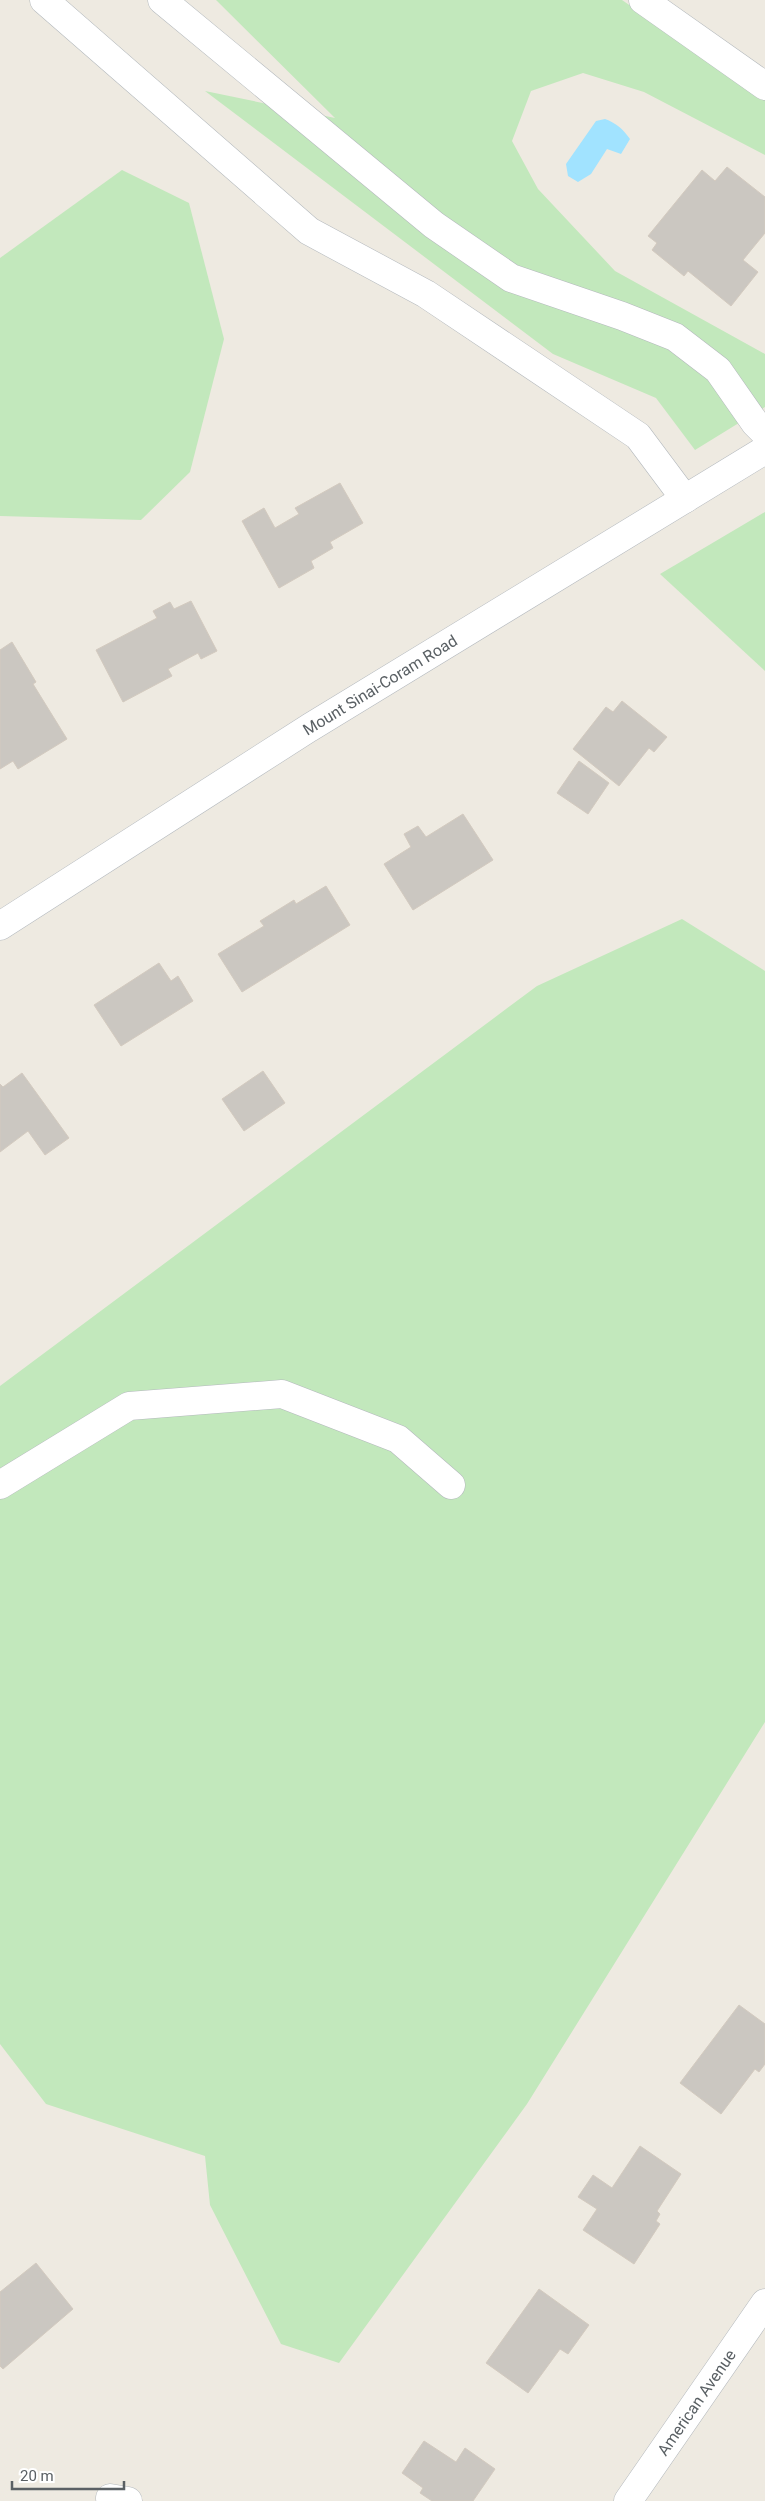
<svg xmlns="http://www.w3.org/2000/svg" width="765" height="2501" viewBox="0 0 765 2501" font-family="Roboto,sans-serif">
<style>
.green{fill:#c2e8bc}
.water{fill:#a1e3ff}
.building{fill:#cbc7c1;stroke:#d3cabf}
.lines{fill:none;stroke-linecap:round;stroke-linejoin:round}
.street-casing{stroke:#b4b9bd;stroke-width:29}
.secondary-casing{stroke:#b5babf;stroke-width:29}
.street{stroke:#fff;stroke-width:28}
.secondary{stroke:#fff;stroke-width:28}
.labels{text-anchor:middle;stroke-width:4;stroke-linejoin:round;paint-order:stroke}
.street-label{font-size:16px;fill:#5a6064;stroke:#fff}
</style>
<rect width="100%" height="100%" fill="#eeeae1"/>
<g class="green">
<polygon points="216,0 622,0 765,99 765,155 644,92 583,73 531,91 512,141 538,189 615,271 765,354 765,407 695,450 656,398 553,354 205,91 335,118"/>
<polygon points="122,170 189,203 224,339 190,472 141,520 0,516 0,258"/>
<polygon points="765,512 765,671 660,574"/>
<polygon points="682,919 765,971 765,1722 527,2104 339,2363 281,2344 210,2205 205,2156 46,2104 0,2044 0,1386 537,986"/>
</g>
<path class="water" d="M605 119C616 123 623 129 630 139L621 154 607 149 591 174 578 182 568 176 566 164 596 121Z"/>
<g class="building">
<polygon points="727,167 765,197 765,233 743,260 758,272 731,306 688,271 684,276 652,250 657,243 648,236 702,170 715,181"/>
<polygon points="340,483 363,523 330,542 333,548 311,561 314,568 279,588 242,521 264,508 275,528 299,514 295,508"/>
<polygon points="191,601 217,651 201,659 198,653 168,669 172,676 123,702 96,650 157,618 153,611 170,602 174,609"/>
<polygon points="12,642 36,682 33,684 67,739 18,769 13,761 0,769 0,650"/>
<polygon points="622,701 667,737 654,752 649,748 619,786 573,749 606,707 613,712"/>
<polygon points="579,761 609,783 588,814 557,793"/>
<polygon points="463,814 493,860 413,910 384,864 411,847 404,834 418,826 426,837"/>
<polygon points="326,886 350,925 242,992 218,954 264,926 260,921 294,900 296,904"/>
<polygon points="159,963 171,981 178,976 193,1001 121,1046 94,1005"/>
<polygon points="263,1071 285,1103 244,1131 222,1099"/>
<polygon points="22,1073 69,1138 45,1155 28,1131 0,1152 0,1084 3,1087"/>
<polygon points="739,2005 765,2024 765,2064 759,2072 755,2069 721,2114 680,2083"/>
<polygon points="640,2146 681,2174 657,2211 660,2214 656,2221 660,2224 634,2264 583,2230 597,2209 578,2197 593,2175 612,2188"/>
<polygon points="36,2263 73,2309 3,2369 0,2366 0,2292"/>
<polygon points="539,2289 589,2325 568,2354 560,2349 528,2393 486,2363"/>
<polygon points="424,2441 456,2462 465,2448 495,2469 473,2501 432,2501 420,2493 423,2488 402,2473"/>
</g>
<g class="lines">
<g class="street-casing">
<g id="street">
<polyline points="44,0 309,231 426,294 638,436 685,499"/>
<polyline points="162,0 434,225 511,278 622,316 675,337 718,370 755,423 765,433"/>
<polyline points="643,0 765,86"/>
<polyline points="0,1485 129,1406 282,1394 398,1439 451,1485"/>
<polyline points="110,2498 128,2501"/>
<path id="s1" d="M628 2501 765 2303"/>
</g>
</g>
<g class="secondary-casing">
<g id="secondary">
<path id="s2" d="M0 926 309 728 765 450"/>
</g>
</g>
<use href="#street" class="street"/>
<use href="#secondary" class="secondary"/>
</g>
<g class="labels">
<g class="street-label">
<text dy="6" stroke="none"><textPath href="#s2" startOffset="450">Mount Sinai-Coram Road</textPath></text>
<text dy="6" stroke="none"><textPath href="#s1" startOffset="120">American Avenue</textPath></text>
</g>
</g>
<path d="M12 2481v8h112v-8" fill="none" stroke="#5a6064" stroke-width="2.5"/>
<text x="20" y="2481" font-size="15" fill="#5a6064" stroke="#ffffff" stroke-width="4" paint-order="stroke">20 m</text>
</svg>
